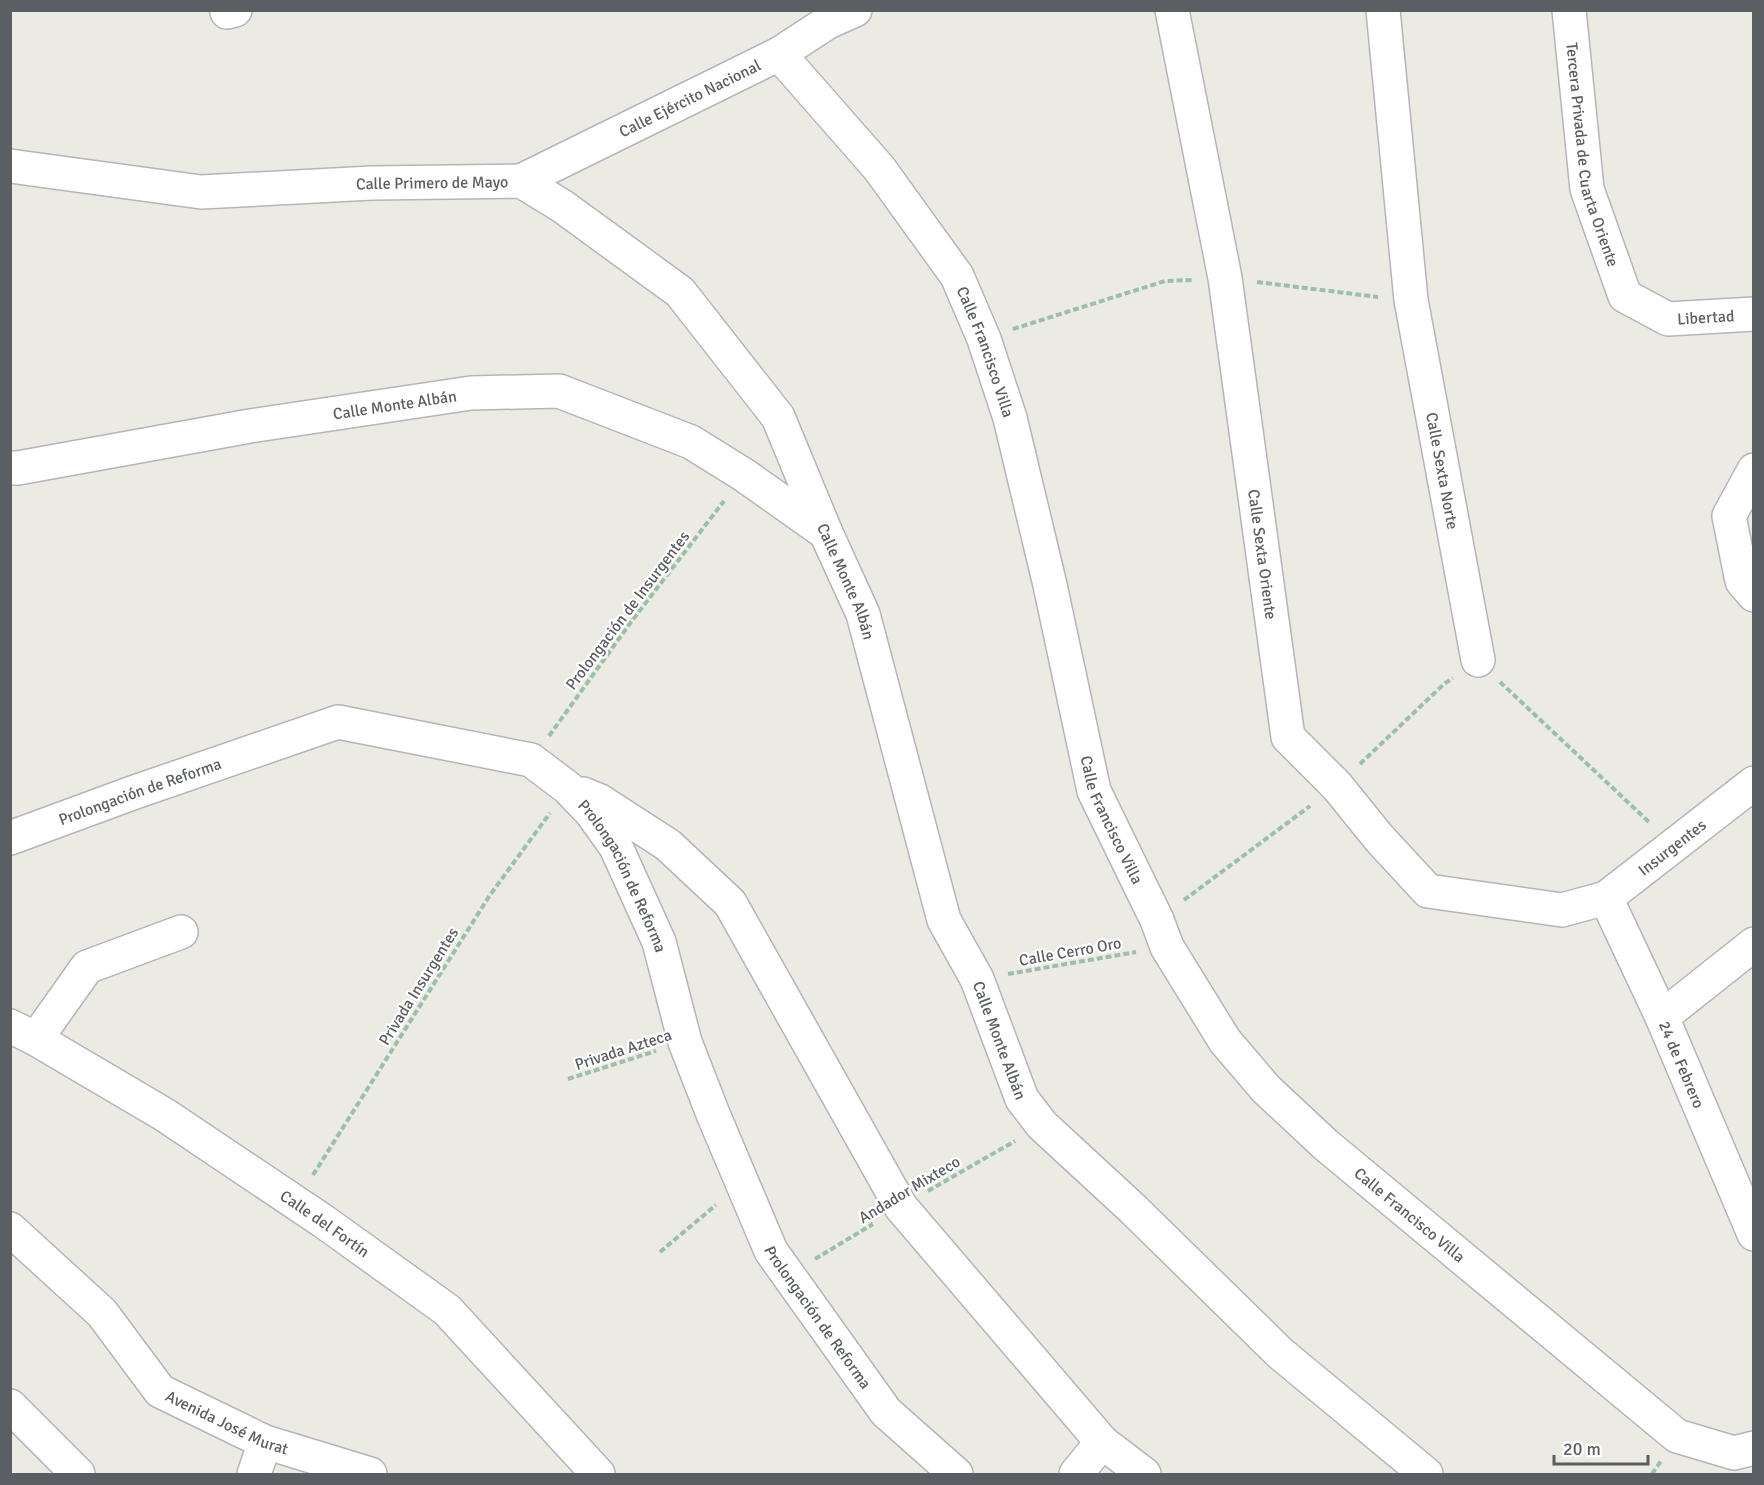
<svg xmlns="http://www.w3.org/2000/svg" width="1764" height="1485" viewBox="0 0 1764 1485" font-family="Signika,sans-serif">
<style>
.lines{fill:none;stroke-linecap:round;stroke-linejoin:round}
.minor-casing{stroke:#b4b5b9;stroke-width:36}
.tertiary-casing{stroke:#b4b5b9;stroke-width:36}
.path{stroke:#9bbfa8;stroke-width:4;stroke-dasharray:6 3;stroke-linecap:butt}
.minor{stroke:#fff;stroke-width:33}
.tertiary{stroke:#fff;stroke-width:33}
.labels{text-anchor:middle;stroke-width:4.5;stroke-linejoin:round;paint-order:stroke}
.street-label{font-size:16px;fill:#5b5e62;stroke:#fff}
</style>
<rect width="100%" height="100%" fill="#ecebe3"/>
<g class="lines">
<g class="minor-casing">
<g id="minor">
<path id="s1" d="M1172 10 1225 278 1288 737 1337 786 1379 838 1428 891 1562 910 1606 898 1754 783"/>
<path id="s2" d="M1383 10 1411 300 1478 660"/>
<path id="s3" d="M1569 10 1587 189 1625 296 1668 319 1754 314"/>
<polyline points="227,12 235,10"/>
<path id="s4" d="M779 54 879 168 957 276 984 339 1010 418 1050 585 1094 791 1157 920 1167 947 1225 1041 1266 1089 1326 1145 1677 1436 1734 1453 1754 1448"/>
<path id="s5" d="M10 166 201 192 372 183 521 181 562 206 680 292 778 417 826 533 863 614 944 920 977 979 1022 1099 1042 1125 1133 1209 1280 1353 1426 1474"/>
<path id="s6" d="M521 181 779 54 828 22 855 10"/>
<path id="s7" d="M10 468H18L250 426 471 393 559 391 691 442 744 475 826 533"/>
<polyline points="1754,470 1729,516 1742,581 1754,595"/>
<polyline points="583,794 600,801 668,845 730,903 901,1207 1102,1442 1144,1474"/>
<path id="s8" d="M10 838 135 792 338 722 531 760 568 788 591 812 616 847 659 942 685 1042 713 1114 771 1251 886 1412 956 1474"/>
<path id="s9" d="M1606 898 1662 1017 1754 1234"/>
<polyline points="1662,1017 1754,944"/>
<path id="s10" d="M10 1026 36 1039 165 1115 323 1221 447 1310 598 1474"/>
<polyline points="36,1039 87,967 181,932"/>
<polyline points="10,1406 78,1474"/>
<polyline points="254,1474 265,1442"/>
<polyline points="1076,1474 1102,1442"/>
</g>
</g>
<g class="tertiary-casing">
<g id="tertiary">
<path id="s11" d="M10 1229 102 1313 160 1391 265 1442 370 1474"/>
</g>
</g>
<g class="path">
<polyline points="1257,282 1378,297"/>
<polyline points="1013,329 1165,281 1193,280"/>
<polyline points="1500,682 1650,823"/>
<polyline points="549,736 631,622 724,501"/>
<polyline points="1360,764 1444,684 1453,678"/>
<polyline points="1184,900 1310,806"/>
<polyline points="1008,974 1136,952"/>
<polyline points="568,1079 656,1051"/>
<polyline points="313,1175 490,895 550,813"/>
<polyline points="928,1191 1015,1141"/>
<polyline points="660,1252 716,1205"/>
<polyline points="815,1259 873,1224"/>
<polyline points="1652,1474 1661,1461"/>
</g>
<use href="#minor" class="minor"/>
<use href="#tertiary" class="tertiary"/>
</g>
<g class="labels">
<g class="street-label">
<text dy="6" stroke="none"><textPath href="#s6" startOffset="188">Calle Ejército Nacional</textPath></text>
<text dy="6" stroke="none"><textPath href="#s3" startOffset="147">Tercera Privada de Cuarta Oriente</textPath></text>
<text dy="6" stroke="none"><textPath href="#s5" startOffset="424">Calle Primero de Mayo</textPath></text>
<text dy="6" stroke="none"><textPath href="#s3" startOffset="380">Libertad</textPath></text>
<text dy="6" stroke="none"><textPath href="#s4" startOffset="366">Calle Francisco Villa</textPath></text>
<text dy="6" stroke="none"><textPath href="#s7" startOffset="390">Calle Monte Albán</textPath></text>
<text dy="6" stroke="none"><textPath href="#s2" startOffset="465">Calle Sexta Norte</textPath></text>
<text dy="6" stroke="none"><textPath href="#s1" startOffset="552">Calle Sexta Oriente</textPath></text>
<text dy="6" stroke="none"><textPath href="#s5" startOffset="1044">Calle Monte Albán</textPath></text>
<text transform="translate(627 610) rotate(-53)" y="6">Prolongación de Insurgentes</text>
<text dy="6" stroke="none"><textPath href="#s8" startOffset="138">Prolongación de Reforma</textPath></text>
<text dy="6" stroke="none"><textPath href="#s4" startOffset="852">Calle Francisco Villa</textPath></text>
<text dy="6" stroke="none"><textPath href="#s1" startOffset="1209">Insurgentes</textPath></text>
<text dy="6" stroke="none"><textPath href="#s8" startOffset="696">Prolongación de Reforma</textPath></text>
<text transform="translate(1070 951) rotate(-10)" y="6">Calle Cerro Oro</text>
<text transform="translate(418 986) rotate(-58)" y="6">Privada Insurgentes</text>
<text dy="6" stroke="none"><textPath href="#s5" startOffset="1530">Calle Monte Albán</textPath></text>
<text transform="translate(623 1049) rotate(-18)" y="6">Privada Azteca</text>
<text dy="6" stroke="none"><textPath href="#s9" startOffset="183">24 de Febrero</textPath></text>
<text transform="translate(909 1189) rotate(-31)" y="6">Andador Mixteco</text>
<text dy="6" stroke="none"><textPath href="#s4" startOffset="1356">Calle Francisco Villa</textPath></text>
<text dy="6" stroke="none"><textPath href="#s10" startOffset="372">Calle del Fortín</textPath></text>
<text dy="6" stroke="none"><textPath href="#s8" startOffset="1182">Prolongación de Reforma</textPath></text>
<text dy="6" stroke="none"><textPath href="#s11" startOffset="296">Avenida José Murat</textPath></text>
</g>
</g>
<rect width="1764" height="1485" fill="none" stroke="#5b5e62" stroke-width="24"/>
<path d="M1554 1455v9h94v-9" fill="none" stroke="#5b5e62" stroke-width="3"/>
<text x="1563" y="1455" font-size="18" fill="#5b5e62" stroke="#ffffff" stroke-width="4.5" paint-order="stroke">20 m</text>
</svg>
